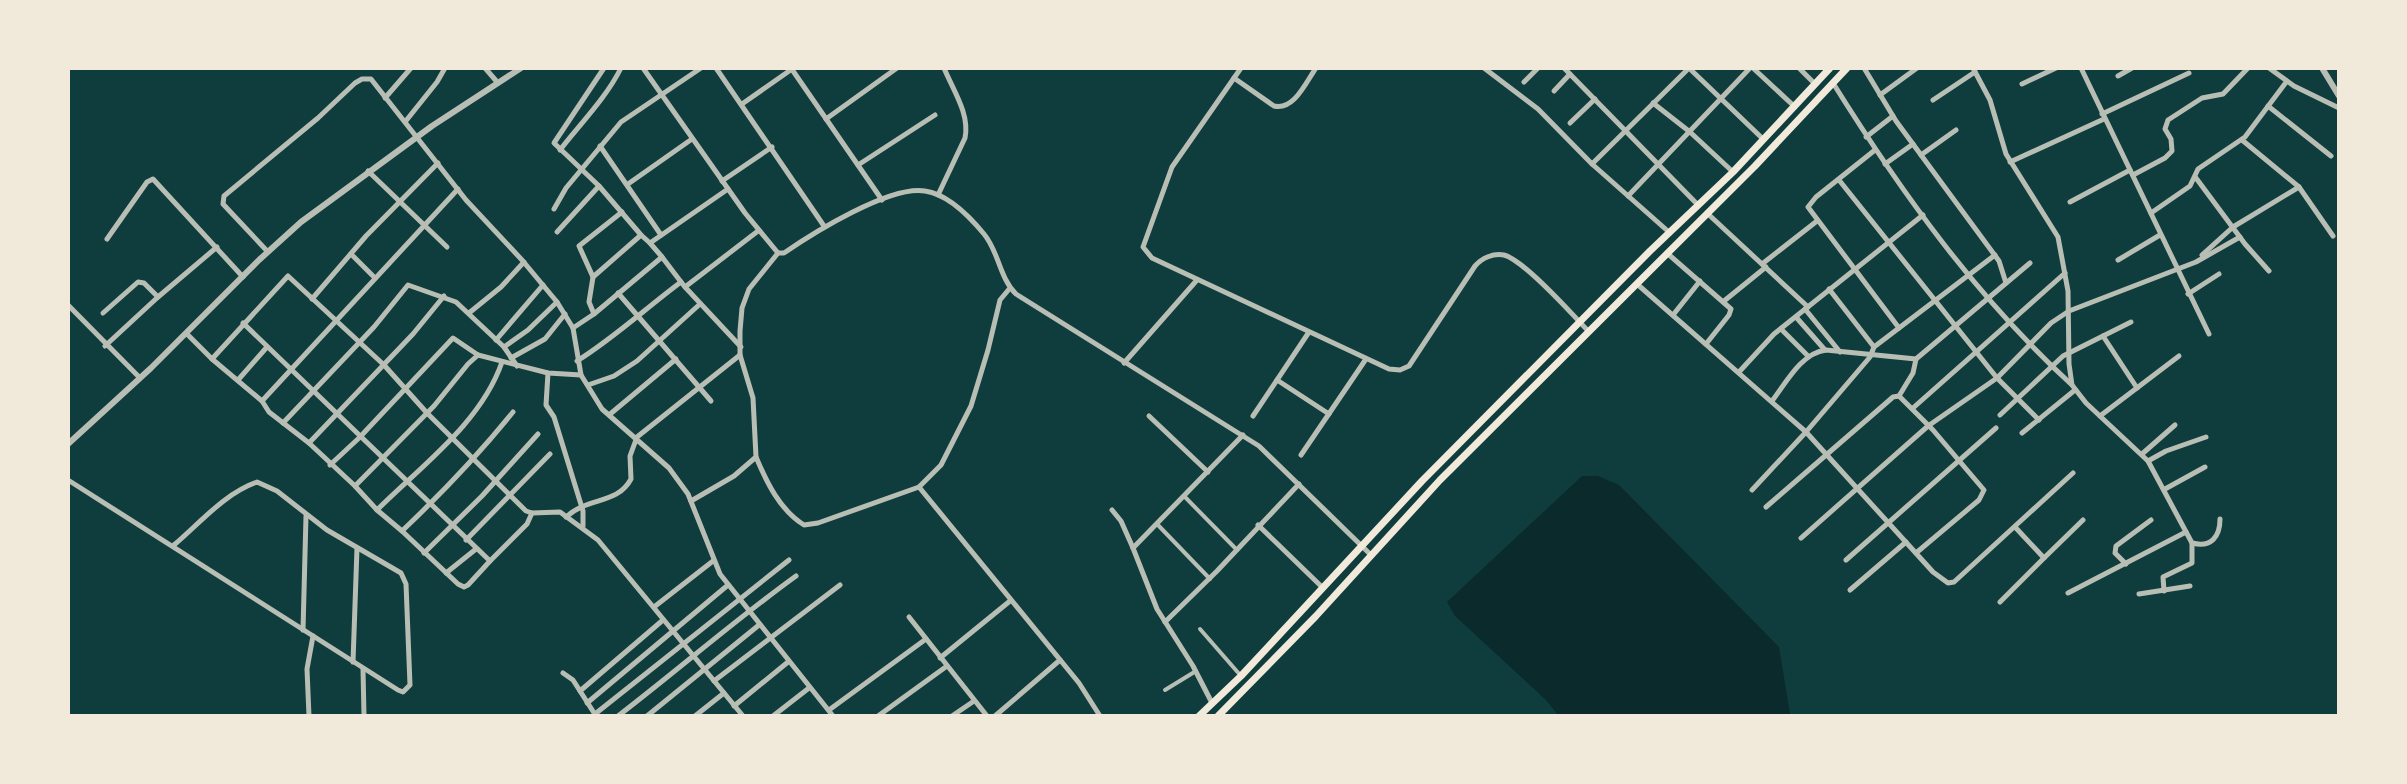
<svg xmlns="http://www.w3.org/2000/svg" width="2407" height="784" viewBox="0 0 2407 784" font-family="'Noto Sans',sans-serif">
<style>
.water{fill:#0a2a2b}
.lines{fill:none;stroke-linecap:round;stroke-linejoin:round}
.pedestrian{stroke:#b8beb3;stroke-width:4}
.minor{stroke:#b8beb3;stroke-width:5}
.tertiary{stroke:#b8beb3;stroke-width:6}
.secondary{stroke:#f1e9da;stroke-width:7}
</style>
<rect width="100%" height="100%" fill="#0f3d3e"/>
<polygon class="water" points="1582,476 1598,476 1619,485 1779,647 1790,714 1559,716 1545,699 1455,616 1447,602"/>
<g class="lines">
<g class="pedestrian">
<polyline points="1184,496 1237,550"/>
<polyline points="1157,524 1210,579"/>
<polyline points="1200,629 1241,676"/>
<polyline points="1165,690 1196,671"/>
</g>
<g class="minor">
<polyline points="485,68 498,83"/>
<path d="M643 68 745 213 778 253H784C813 233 890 185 925 191 947 194 970 217 984 234 999 252 999 277 1016 294L1259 446 1371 555"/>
<polyline points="716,68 824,226"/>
<polyline points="791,68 882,200"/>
<path d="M1241 68 1172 167 1143 247 1152 258 1389 369 1400 370 1409 366 1475 266C1482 258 1493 253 1504 255 1524 260 1573 315 1589 332"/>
<polyline points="1484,68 1538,109 1592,164 1670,233"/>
<polyline points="1564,68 1698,205"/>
<polyline points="1753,68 1795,107"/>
<polyline points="1799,68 1815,84"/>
<polyline points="1864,68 1896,121 1999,261 2006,283"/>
<path d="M1973 68 1990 100 2006 154 2058 237 2068 291 2069 364 2072 385 2086 403 2148 461 2192 543C2211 548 2220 537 2220 519"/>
<polyline points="2081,68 2209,334"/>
<polyline points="2269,68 2294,86 2339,108"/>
<polyline points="2118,76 2132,68"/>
<path d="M1234 78 1274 106C1294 111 1306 82 1316 68"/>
<polyline points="1524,82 1538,68"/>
<path d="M1833 83C1901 192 1977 298 2072 385"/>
<polyline points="2022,84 2056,68"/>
<polyline points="1554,91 1570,74"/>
<polyline points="1880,95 1917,68"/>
<polyline points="385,98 411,68"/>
<polyline points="1933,100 1975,72"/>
<polyline points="1653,103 1690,132 1733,172"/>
<polyline points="742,104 792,69"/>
<polyline points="2268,106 2331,156"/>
<polyline points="2102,114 2189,73"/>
<polyline points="826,119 897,68"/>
<polyline points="405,122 437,82 445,68"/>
<polyline points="1570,123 1595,99"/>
<polyline points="1866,137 1893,116"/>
<polyline points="2242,140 2299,187 2333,236"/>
<polyline points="600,146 661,235"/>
<path d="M560 150C581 123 606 98 621 68"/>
<polyline points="1875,150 1816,197 1808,207 1899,328"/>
<polyline points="1921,155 1956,130"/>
<polyline points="2010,162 2104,119"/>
<polyline points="1592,164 1689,68 1763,139"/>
<polyline points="1885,164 1913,144"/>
<polyline points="858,165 935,115"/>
<polyline points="368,171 447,247"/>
<polyline points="2133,175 2165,158 2172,151 2171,139 2165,129 2168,120 2202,98 2223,94 2248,68"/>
<polyline points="2196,178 2245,244 2269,271"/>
<polyline points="1839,180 1997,378 2039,420"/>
<polyline points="722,181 772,147"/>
<polyline points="628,184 692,139"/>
<polyline points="599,186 554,143 604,68"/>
<path d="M938 195 965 138C970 114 953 90 944 68"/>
<polyline points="1628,196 1750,68"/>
<polyline points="2070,202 2130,170"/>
<polyline points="554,209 566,188 621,122 701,68"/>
<polyline points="1707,213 1808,307"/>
<polyline points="2151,213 2190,186 2198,169 2245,137 2287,81"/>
<polyline points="557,232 599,186 641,235"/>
<polyline points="107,239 147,182 153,179 243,277"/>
<polyline points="268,252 223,204 224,196 318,118 355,83 362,79 371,79 466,200 522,260 557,302 573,328 581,375 602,409 669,468 688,494 720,574 833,716"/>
<polyline points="1667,253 1731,309 1729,315 1706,344"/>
<polyline points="351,254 375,278"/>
<polyline points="2202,255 2233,227 2299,187"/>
<polyline points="662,257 681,282"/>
<polyline points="2118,260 2160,235"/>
<polyline points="1762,264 1817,221"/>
<polyline points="593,277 579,246 622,212"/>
<polyline points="1637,284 1806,432 1933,572 1948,583 1954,582 2073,473"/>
<polyline points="685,287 741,347"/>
<polyline points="1829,289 1874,347"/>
<polyline points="618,293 711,401"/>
<polyline points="2188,294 2219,274"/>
<polyline points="312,299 366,236 438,163"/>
<polyline points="1724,301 1766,267"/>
<polyline points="68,305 140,378"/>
<polyline points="1805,309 1840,352"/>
<polyline points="103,313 138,282 144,283 158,297"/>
<polyline points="469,313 501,287 524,262"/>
<polyline points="594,314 589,302 593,277 641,235 650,243"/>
<polyline points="1673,315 1700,281"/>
<polyline points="1796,317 1825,350"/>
<polyline points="243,323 490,561 527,524 532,513"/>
<polyline points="573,328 594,314 662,257 650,243 728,189"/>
<polyline points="1781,329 1808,356"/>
<polyline points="187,334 212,359 288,276 384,365 427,413 526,511 532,513 560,512 598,540 743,716"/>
<polyline points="2103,336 2137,388"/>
<polyline points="496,340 543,285"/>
<polyline points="105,346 158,297 217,247"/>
<polyline points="504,347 528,330 557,302"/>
<polyline points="511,358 545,339 565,314"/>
<polyline points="212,359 262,401 269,412 309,443 355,486 377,510 402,531 458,584 464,587 468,585 490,561"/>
<path d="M577 361C614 338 646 308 681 282L685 287 758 231"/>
<polyline points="1124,363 1197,280"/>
<polyline points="1739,372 1774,334 1923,215"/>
<polyline points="548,373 546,405 554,417 583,511 583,526"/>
<polyline points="238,380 267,347"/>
<polyline points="1277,380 1329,414"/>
<polyline points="588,385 614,376 637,361 700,304"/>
<polyline points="1899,396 1913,373 1916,359"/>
<polyline points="262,401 458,189"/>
<path d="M1772 401C1786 383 1801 353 1826 350L1916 359 2030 263"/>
<polyline points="1913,408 2065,273"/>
<polyline points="609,415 676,359"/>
<polyline points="2000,415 2063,356 2131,322"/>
<polyline points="1149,416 1208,472"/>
<polyline points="1253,416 1309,332"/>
<polyline points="2100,416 2179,356"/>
<polyline points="283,423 374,327 408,285 456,302 504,347 517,366"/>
<polyline points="2022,433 2075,390"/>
<polyline points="309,443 413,334 444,296"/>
<polyline points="2142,454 2175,425"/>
<polyline points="1301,455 1366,359"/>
<path d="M756 457C767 483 780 510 804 525L818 523 919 487 941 465 971 406 988 350 1000 300 1010 288"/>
<polyline points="2148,461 2166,451 2206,437"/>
<polyline points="330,465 359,438 453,338 478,355 548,373 581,375"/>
<path d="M68 480 398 690 403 692 410 685 406 584 401 573 327 530 277 491 257 482C225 493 200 523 174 545"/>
<polyline points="355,486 434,406 468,364 478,355"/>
<polyline points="919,487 1079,683 1100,716"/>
<polyline points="2165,489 2205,467"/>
<polyline points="1752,490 1806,432 1870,357 1874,347 1995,255"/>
<polyline points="691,501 734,476 756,457 753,398 740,355 740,331 742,308 749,289 778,253"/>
<polyline points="1766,507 1885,404 1893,397 1899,396 1933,430 1984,490 1979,500 1916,553"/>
<path d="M377 510C421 466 481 423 502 362"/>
<polyline points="1112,510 1121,521 1133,548 1157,609 1193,666 1212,703"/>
<path d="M566 517C589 496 617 505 631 479L630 456 637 437 740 355"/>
<polyline points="1258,525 1323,588"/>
<polyline points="2015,527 2044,558 2083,520"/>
<path d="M402 531C442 493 479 454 513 412"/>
<polyline points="1801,538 1928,426 1997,378 2051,323 2069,311 2196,262 2240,237"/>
<polyline points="466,540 550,454"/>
<polyline points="1133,548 1243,435"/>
<polyline points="424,553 482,496 538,434"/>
<polyline points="1846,560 1996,428"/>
<polyline points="2126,564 2115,553 2116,546 2151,520"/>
<polyline points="446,573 476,549"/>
<polyline points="1850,590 1906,542"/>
<polyline points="2164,591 2163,577 2192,563 2192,544"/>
<polyline points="2068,593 2186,532"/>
<polyline points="2139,594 2190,586"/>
<polyline points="2000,602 2044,558"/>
<polyline points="654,607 713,561"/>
<polyline points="909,617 987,716"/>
<polyline points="1165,622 1217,571 1299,484"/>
<polyline points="303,630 306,516"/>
<polyline points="940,658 1010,601"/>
<polyline points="353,662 357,548"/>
<polyline points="363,669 364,716"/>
<polyline points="563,673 573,680 596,716"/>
<polyline points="714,681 840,585"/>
<polyline points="580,691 663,620"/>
<polyline points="587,703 728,585"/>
<polyline points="734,706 788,662"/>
<polyline points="829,710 926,639"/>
<polyline points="595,714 789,560"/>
<polyline points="309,716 307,669 313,636"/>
<path d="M618 716C678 670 735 620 796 576"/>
<polyline points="647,716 759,625"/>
<polyline points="695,716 724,693"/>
<polyline points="773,716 809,688"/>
<polyline points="878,716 947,666"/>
<polyline points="952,716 974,701"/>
<polyline points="995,716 1060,660"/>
</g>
<g class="tertiary">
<polyline points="2322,68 2339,96"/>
<polyline points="68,444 151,368 259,260 301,222 432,126 521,68"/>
</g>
<g class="secondary">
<polyline points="1199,716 1241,676 1422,481 1650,251 1733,172 1830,68"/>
<polyline points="1218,716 1316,616 1440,480 1755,166 1847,68"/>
</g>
</g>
<rect width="2407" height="784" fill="none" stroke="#f1e9da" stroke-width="140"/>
</svg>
